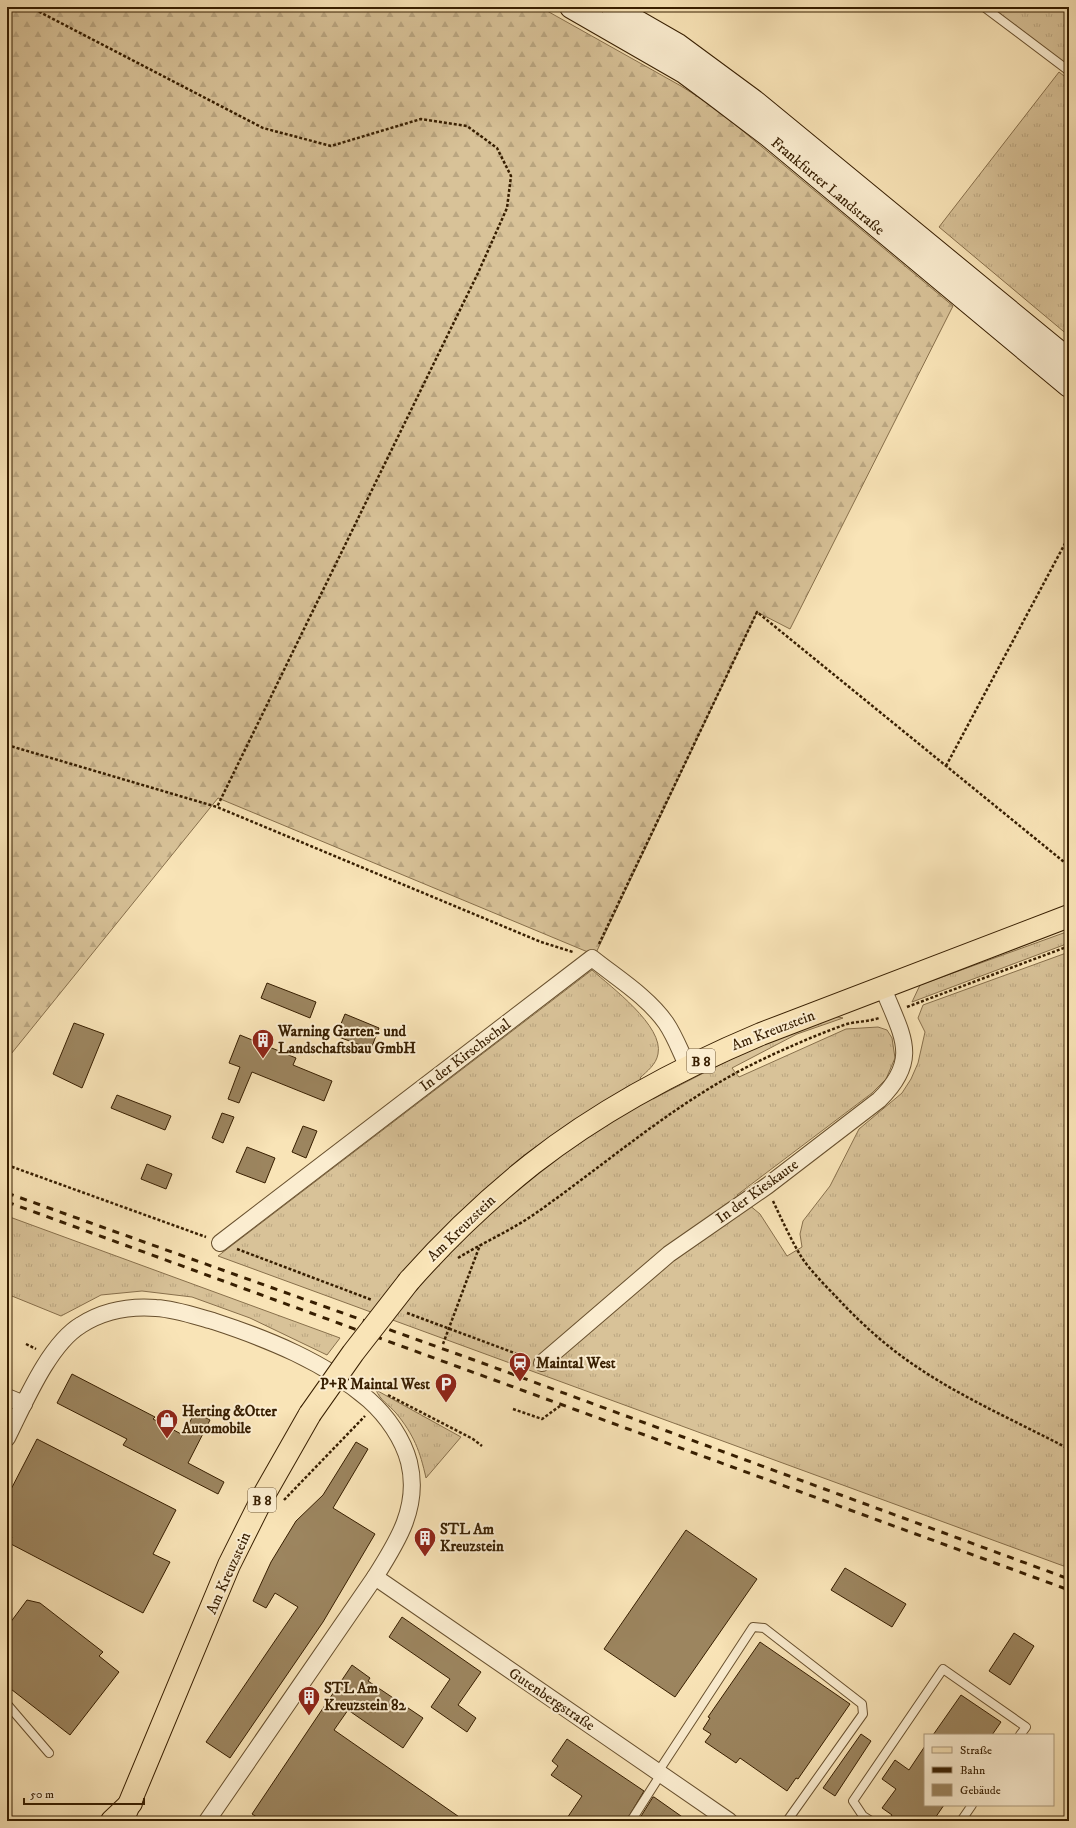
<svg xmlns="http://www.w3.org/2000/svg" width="1076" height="1828" viewBox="0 0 1076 1828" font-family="'IM FELL DW Pica',serif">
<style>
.grass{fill:url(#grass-tufts);stroke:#88704c}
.forest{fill:url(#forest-firs);stroke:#88704c}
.building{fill:#9c855f;stroke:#371e00}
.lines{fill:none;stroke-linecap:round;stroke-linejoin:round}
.lane-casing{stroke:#68502e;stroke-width:10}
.street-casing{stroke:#68502e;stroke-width:18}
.secondary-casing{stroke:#371e00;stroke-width:24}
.primary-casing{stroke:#371e00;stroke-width:24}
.highway-casing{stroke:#371e00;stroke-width:24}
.path{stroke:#371e00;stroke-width:2.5;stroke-dasharray:3 2;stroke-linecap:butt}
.lane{stroke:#fbedd0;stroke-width:8}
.street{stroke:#fbedd0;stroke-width:16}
.secondary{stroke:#fbedd0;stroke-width:22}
.primary{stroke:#f9e4b7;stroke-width:22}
.highway{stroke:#f9e4b7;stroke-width:22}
.rail{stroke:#371e00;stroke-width:3;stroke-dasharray:7 7;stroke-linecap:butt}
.primary-bridge-casing{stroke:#371e00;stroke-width:24;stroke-linecap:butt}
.primary-bridge{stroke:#f9e4b7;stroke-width:22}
.labels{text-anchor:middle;stroke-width:4;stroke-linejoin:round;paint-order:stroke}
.shield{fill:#fbedd0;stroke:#725c3e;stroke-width:1}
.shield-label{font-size:14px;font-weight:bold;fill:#371e00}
.street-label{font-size:15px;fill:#371e00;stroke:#fbedd0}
.poi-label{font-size:15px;font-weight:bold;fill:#371e00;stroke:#fbedd0;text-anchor:start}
</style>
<defs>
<pattern id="grass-tufts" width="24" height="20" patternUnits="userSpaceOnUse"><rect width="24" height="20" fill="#d8c298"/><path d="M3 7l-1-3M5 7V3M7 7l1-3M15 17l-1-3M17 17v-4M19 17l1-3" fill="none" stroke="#baa681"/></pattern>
<pattern id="forest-firs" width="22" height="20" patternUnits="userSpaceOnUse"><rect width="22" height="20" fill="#d8c298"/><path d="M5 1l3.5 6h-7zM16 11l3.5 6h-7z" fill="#baa681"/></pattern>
</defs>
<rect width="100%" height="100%" fill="#f9e4b7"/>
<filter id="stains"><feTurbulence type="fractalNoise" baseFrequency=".005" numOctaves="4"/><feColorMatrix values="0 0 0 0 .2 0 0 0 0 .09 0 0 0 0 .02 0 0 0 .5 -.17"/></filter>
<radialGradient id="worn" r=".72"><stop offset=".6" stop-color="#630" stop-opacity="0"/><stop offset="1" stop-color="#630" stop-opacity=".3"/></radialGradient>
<g class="grass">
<polygon points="991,7 1069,7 1069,66"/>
<polygon points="1059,72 1069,80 1069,336 939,227"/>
<polygon points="1069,931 1069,943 912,1002 920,985"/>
<path d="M1069 952V1568L218 1256 592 970C611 987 664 1026 658 1054 656 1065 647 1071 640 1078L653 1099 725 1062 789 1033 833 1016 843 1018 797 1034 732 1068 739 1077 846 1029 878 1027 887 1030 892 1038 895 1058 886 1079 872 1093 737 1195 760 1214 787 1256 802 1247 800 1234 803 1221 830 1186 859 1129 902 1093 911 1079 918 1063 925 1032 918 1018 923 1005Z"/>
<polygon points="7,1216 340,1338 327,1355 250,1318 192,1297 142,1291 101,1295 61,1316 7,1294"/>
<path d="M376 1390 461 1437 426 1478C420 1451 414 1435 396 1413 389 1405 380 1400 376 1390Z"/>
</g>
<polygon class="forest" points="7,7 540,7 681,86 714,107 953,306 790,629 757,612 595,955 218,798 7,1059"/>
<g class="building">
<polygon points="267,983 316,1002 310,1018 261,998"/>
<polygon points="345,1014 379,1028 371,1049 336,1036"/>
<polygon points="74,1023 104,1034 82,1088 53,1074"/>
<polygon points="240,1035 296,1058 293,1065 332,1081 324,1101 252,1072 239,1103 228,1099 240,1067 229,1063"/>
<polygon points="117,1095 171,1116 165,1130 111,1108"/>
<polygon points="222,1113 234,1117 223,1143 212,1138"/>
<polygon points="303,1126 317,1131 306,1158 292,1152"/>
<polygon points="247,1147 275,1158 265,1183 236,1172"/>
<polygon points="147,1164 172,1174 166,1189 141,1179"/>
<polygon points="72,1374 155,1417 153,1419 183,1435 195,1412 210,1420 188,1463 224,1482 218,1494 123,1445 127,1439 57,1403"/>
<polygon points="37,1439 176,1510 153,1554 170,1562 143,1613 9,1543 12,1537 7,1534 7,1497"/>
<polygon points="356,1442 368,1449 333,1508 375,1534 323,1622 230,1758 206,1742 298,1607 275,1593 266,1608 253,1601 271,1562 296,1521 323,1495"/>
<polygon points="686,1530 757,1579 675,1697 604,1649"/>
<polygon points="845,1568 906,1604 892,1627 831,1590"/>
<polygon points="27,1600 40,1603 103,1652 99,1656 119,1672 70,1735 7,1686 7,1627"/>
<polygon points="402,1617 481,1672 458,1705 476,1718 467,1732 431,1707 450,1679 389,1637"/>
<polygon points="1014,1633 1034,1646 1010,1685 989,1671"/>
<polygon points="760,1642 850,1704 798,1779 796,1778 787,1791 740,1758 736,1763 705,1742 711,1734 703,1729 710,1718 708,1717"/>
<polygon points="352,1665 370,1678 368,1681 423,1718 403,1748 348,1710 334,1730 465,1821 263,1821 252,1814"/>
<polygon points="961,1695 1001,1722 992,1735 933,1735"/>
<polygon points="861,1734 871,1741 835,1796 823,1788"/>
<polygon points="567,1739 644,1791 626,1821 565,1821 582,1796 551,1775 558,1766 552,1761"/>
<polygon points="925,1746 925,1805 944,1805 933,1821 888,1821 892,1815 882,1808 896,1789 882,1779 895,1760 909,1770"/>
<polygon points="653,1797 654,1797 688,1821 638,1821"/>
</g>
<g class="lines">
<g class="lane-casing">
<g id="lane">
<polyline points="984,7 1069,71"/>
<polyline points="7,1704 49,1753"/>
<polyline points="658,1772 753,1627 764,1628 862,1704 863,1714 787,1821"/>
<polyline points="631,1821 661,1774"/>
<polyline points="871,1821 863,1816 853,1801 943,1669 1026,1727 1020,1735"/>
<polyline points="961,1821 972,1805"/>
</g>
</g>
<g class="street-casing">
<g id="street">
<path d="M220 1243 592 958C617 978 648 997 666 1023 675 1036 681 1053 688 1067"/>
<path d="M542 1363 669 1254 767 1186 879 1100C921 1059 902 1036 883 988"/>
<polyline points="7,1397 24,1404"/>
<path d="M7 1438C24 1404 49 1344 81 1325 103 1311 130 1306 156 1308 175 1309 195 1316 213 1321 268 1339 325 1362 369 1400 387 1416 403 1439 409 1462 420 1506 398 1541 375 1577L207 1821"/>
<polyline points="375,1577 729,1821"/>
</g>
</g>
<g class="secondary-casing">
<g id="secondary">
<polyline points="571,7 684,72 715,95 769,136 1069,386"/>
<polyline points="612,7 678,45 754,101 1069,360"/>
</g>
</g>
<g class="primary-casing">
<g id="primary">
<path d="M409 1281C447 1238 488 1199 532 1164 601 1110 680 1068 761 1034L1069 916"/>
<polyline points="123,1819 229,1565 265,1493 310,1414"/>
</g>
</g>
<g class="highway-casing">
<polyline id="highway" points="112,1821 131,1803"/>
</g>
<g class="path">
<polyline points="30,7 263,128 331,146 421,119 467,126 497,148 511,176 507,208 478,273 217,807"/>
<polyline points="7,745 217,807 541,942 573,952"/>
<polyline points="946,766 1069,536"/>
<polyline points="599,944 757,612 1069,866"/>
<polyline points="907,1007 1069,946"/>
<polyline points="7,1165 206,1237"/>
<path d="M773 1201C782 1220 791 1240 802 1258 813 1274 829 1289 842 1303 861 1323 882 1342 904 1358 955 1395 1014 1420 1069 1449"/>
<polyline points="237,1249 372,1300"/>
<path d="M458 1258C484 1242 512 1230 536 1213 607 1163 670 1107 747 1067 779 1051 811 1037 844 1025 856 1021 868 1022 879 1018"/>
<polyline points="407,1313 528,1358"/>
<polyline points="26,1344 36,1349"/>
<polyline points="443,1344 480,1245"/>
<polyline points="388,1395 473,1439 482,1446"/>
<polyline points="513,1409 542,1419 560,1406"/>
<polyline points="284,1500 365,1416"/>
</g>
<use href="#lane" class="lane"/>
<use href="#street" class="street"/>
<use href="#secondary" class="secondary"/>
<use href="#primary" class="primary"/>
<use href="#highway" class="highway"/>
<g class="rail">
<polyline points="7,1193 474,1360 1069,1579"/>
<polyline points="7,1202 1069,1590"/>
</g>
<g class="primary-bridge-casing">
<polyline id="primary-bridge" points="310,1414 353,1353 409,1281"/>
</g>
<use href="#primary-bridge" class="primary-bridge"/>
</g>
<defs>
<g id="building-pin" transform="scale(1.15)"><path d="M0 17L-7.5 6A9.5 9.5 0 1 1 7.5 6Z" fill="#8f2418" stroke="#fbedd0"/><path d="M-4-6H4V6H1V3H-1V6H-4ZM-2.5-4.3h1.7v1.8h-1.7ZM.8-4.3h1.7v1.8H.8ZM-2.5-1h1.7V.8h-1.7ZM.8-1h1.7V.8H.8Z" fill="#fff"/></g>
<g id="station-pin" transform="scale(1.15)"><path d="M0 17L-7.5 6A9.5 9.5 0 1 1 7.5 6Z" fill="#8f2418" stroke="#fbedd0"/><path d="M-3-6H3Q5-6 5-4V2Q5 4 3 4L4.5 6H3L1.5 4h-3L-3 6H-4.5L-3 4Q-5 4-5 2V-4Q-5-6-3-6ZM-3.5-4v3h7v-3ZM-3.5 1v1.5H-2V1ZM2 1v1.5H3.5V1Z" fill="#fff"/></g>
<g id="parking-pin" transform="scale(1.15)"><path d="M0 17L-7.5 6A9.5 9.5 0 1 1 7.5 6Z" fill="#8f2418" stroke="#fbedd0"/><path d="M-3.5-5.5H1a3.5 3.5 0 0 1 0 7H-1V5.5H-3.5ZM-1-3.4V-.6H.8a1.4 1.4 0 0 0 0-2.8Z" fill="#fff"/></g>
<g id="shop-pin" transform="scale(1.15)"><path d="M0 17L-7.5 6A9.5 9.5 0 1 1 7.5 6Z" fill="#8f2418" stroke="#fbedd0"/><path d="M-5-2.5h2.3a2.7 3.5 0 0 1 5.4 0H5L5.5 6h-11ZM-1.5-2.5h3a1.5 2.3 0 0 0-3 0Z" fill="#fff"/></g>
</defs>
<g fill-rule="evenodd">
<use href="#building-pin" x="263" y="1040"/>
<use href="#station-pin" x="520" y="1363"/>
<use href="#parking-pin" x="446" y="1384"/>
<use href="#shop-pin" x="167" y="1420"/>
<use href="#building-pin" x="425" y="1538"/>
<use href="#building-pin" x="309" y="1697"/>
</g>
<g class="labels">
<g class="shield">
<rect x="687" y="1049" width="28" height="24" rx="3"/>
<rect x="248" y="1488" width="28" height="24" rx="3"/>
</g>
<g class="shield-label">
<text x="701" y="1066">B 8</text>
<text x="262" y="1505">B 8</text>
</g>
<g class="street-label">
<text transform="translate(828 186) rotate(40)" y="5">Frankfurter Landstraße</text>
<text transform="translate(773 1030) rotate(-21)" y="5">Am Kreuzstein</text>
<text transform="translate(465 1055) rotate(-37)" y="5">In der Kirschschal</text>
<text transform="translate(757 1191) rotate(-36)" y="5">In der Kieskaute</text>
<text transform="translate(461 1228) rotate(-44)" y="5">Am Kreuzstein</text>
<text transform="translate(228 1573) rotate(-66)" y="5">Am Kreuzstein</text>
<text transform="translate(552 1699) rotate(34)" y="5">Gutenbergstraße</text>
</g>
<g class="poi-label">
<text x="278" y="1036">Warning Garten- und<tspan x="278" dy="17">Landschaftsbau GmbH</tspan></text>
<text x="536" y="1368">Maintal West</text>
<text x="430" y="1389" text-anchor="end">P+R Maintal West</text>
<text x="182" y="1416">Herting &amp;Otter<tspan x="182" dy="17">Automobile</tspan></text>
<text x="440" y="1534">STL Am<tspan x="440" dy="17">Kreuzstein</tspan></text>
<text x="324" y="1693">STL Am<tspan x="324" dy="17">Kreuzstein 82</tspan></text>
</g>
</g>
<rect width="1076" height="1828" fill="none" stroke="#f9e4b7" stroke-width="24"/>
<rect x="8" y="8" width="1060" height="1812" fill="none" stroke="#371e00" stroke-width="2"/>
<rect x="12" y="12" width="1052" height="1804" fill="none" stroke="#371e00"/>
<rect x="924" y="1734" width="130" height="72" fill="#fbedd0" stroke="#ad9a7d"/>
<rect x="932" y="1747" width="20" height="6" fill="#f9e4b7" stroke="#ad9a7d"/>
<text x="960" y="1754" font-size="12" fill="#371e00">Straße</text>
<rect x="932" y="1767" width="20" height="6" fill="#371e00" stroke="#ad9a7d"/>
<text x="960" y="1774" font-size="12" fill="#371e00">Bahn</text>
<rect x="932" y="1784" width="20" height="12" fill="#9c855f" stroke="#ad9a7d"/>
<text x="960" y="1794" font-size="12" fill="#371e00">Gebäude</text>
<path d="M24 1798v6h120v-6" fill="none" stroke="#371e00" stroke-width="2"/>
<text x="30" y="1798" font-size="12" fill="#371e00" stroke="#fbedd0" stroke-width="3" paint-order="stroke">50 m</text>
<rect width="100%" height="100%" filter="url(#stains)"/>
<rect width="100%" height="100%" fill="url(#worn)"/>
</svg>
